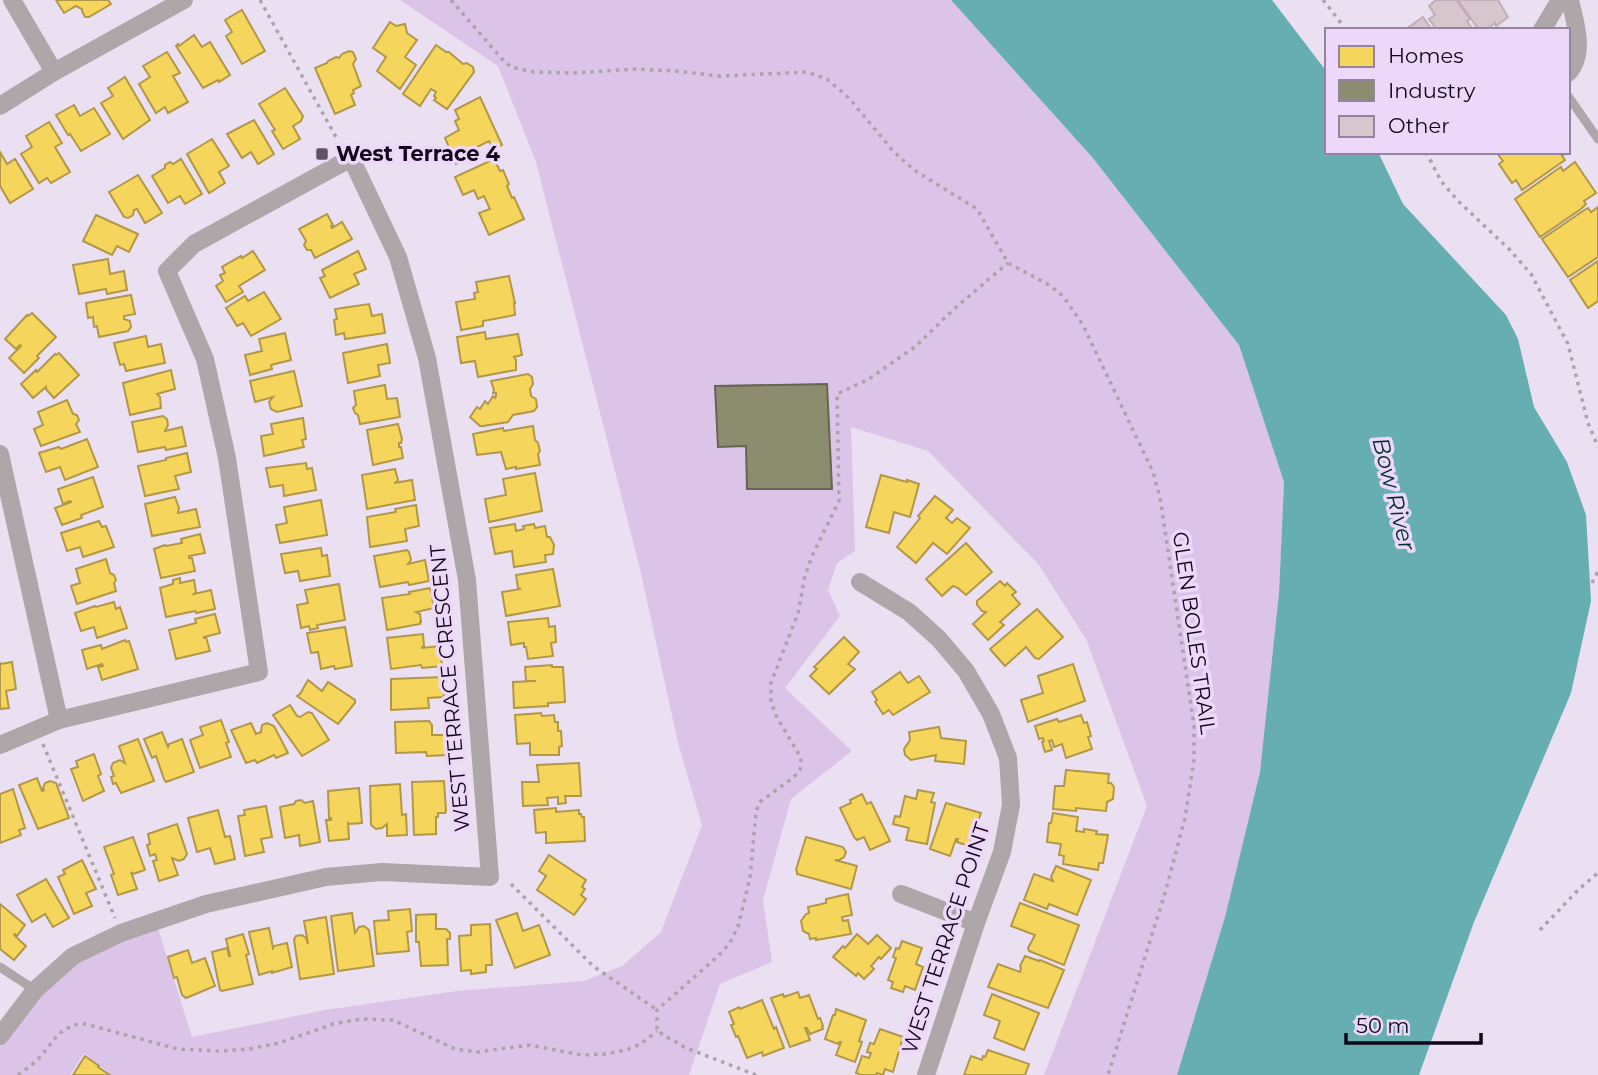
<svg xmlns="http://www.w3.org/2000/svg" width="1598" height="1075" viewBox="0 0 1598 1075" font-family="Montserrat,sans-serif">
<style>
.green{fill:#dcc4e8}
.water{fill:#67aeb3}
.homes{fill:#f6d55c;stroke:#b29748;stroke-width:2}
.industry{fill:#8c8c6e;stroke:#676454;stroke-width:2}
.building{fill:#d8c6cf;stroke:#c1aeb8;stroke-width:2}
.lines{fill:none;stroke-linecap:round;stroke-linejoin:round}
.path{stroke:#aaa4aa;stroke-width:3.5;stroke-dasharray:3.5 5;stroke-linecap:butt}
.lane{stroke:#afa6a9;stroke-width:9}
.street{stroke:#afa6a9;stroke-width:18}
.poi-dot{fill:#5e5264;stroke:#edd8f9;stroke-width:2.5}
.labels{text-anchor:middle;stroke-width:7;stroke-linejoin:round;paint-order:stroke}
.poi-label{font-size:21px;font-weight:bold;fill:#120618;stroke:#edd8f9;text-anchor:start}
.street-label{font-size:21px;fill:#120618;stroke:#edd8f9}
.water-label{font-size:23px;font-style:italic;fill:#003030;stroke:#edd8f9}
</style>
<rect width="100%" height="100%" fill="#ebe0f1"/>
<polygon class="green" points="400,0 951,0 1092,157 1239,345 1284,482 1279,593 1260,772 1225,917 1177,1075 1044,1075 1147,806 1086,639 1039,565 928,451 851,427 855,551 837,563 828,590 840,616 785,688 852,751 791,799 763,900 772,962 720,984 689,1075 112,1075 84,1053 70,1075 0,1075 0,1036 73,956 156,922 192,1037 325,1010 457,991 584,981 622,966 661,932 702,825 678,743 640,569 536,162 498,66"/>
<polygon class="water" points="951,0 1272,0 1327,72 1327,152 1378,152 1403,204 1506,315 1518,339 1534,407 1567,462 1586,515 1591,601 1571,693 1474,922 1419,1075 1177,1075 1225,917 1260,772 1279,593 1284,482 1239,345 1092,157"/>
<g class="homes">
<polygon points="56,0 108,0 111,4 89,17 85,17 82,11 82,9 76,6 64,13"/>
<polygon points="242,10 265,51 242,64 226,36 232,32 225,20"/>
<polygon points="390,22 396,26 405,24 407,33 417,40 405,57 416,65 400,89 377,71 386,57 373,48"/>
<polygon points="194,35 202,47 210,42 230,75 219,82 218,80 203,88 176,46 178,44 179,46"/>
<polygon points="436,45 446,52 449,52 463,64 467,63 473,67 474,72 447,109 434,100 436,98 434,96 436,92 431,89 420,106 403,94"/>
<polygon points="349,51 353,52 356,59 353,64 361,86 353,90 354,93 351,95 355,105 335,114 315,68 327,63 328,61 336,57 339,58 342,54"/>
<polygon points="167,52 180,73 173,76 188,102 168,113 165,107 156,113 139,84 150,77 143,66"/>
<polygon points="125,77 150,120 123,139 101,103 113,96 108,88"/>
<polygon points="285,88 303,116 301,121 293,126 300,139 283,149 272,131 275,130 259,104"/>
<polygon points="480,97 502,145 493,149 489,141 477,147 479,153 456,164 445,138 459,130 455,121 459,119 455,110"/>
<polygon points="74,105 80,116 94,108 110,134 81,151 70,134 68,135 56,115"/>
<polygon points="254,120 274,154 258,164 251,152 242,158 227,134"/>
<polygon points="49,122 62,143 55,147 70,172 51,183 47,178 39,183 21,154 32,147 26,136"/>
<polygon points="212,139 229,166 219,172 225,183 209,193 187,154"/>
<polygon points="1568,148 1570,151 1562,156 1565,160 1522,190 1516,180 1512,183 1499,164 1503,161 1496,152 1568,152"/>
<polygon points="0,152 7,164 15,159 33,189 10,203 0,186"/>
<polygon points="181,159 202,194 185,204 180,196 168,203 152,176 165,168 165,165 170,162 173,164"/>
<polygon points="494,159 500,171 503,170 509,184 507,186 512,198 514,197 524,219 489,235 479,213 490,209 484,196 478,199 474,190 463,195 455,177"/>
<polygon points="1575,162 1596,193 1584,201 1586,204 1581,209 1540,237 1515,199 1555,171 1561,167 1563,171"/>
<polygon points="138,175 162,213 145,223 137,209 134,210 133,215 128,218 124,217 109,192"/>
<polygon points="1598,207 1598,257 1568,277 1542,239 1583,211 1588,208 1591,212"/>
<polygon points="327,214 333,225 331,226 332,228 342,222 352,239 315,258 311,250 307,250 304,245 306,241 299,229"/>
<polygon points="96,215 138,234 129,252 117,246 112,255 83,241"/>
<polygon points="253,251 265,270 239,286 243,292 226,302 216,286 223,281 220,275 225,273 222,267 241,256 242,258"/>
<polygon points="358,251 366,269 354,274 359,284 330,298 320,278 325,276 322,270"/>
<polygon points="108,259 110,274 124,271 127,290 107,294 106,289 79,294 73,265"/>
<polygon points="1598,261 1598,301 1588,308 1570,280"/>
<polygon points="509,276 515,303 514,303 515,315 483,321 483,326 461,330 456,302 475,299 474,293 478,292 476,282"/>
<polygon points="264,292 281,319 251,336 243,323 237,326 226,308 245,296 248,301"/>
<polygon points="131,295 135,314 124,316 124,319 130,321 131,327 128,331 99,337 97,326 94,327 93,317 88,318 86,303"/>
<polygon points="369,304 372,316 382,314 385,333 345,339 344,333 336,335 334,320 337,319 335,309"/>
<polygon points="32,313 56,337 37,356 39,358 24,373 9,358 21,346 20,345 16,349 5,339 27,315 28,316"/>
<polygon points="485,332 486,339 518,334 522,355 514,357 516,360 516,370 478,377 475,361 461,363 457,337"/>
<polygon points="285,333 291,360 271,365 272,369 250,375 245,355 262,351 259,339"/>
<polygon points="146,336 148,347 161,344 165,363 126,371 124,364 120,365 114,343"/>
<polygon points="387,344 390,363 378,365 380,376 348,383 343,353"/>
<polygon points="59,353 79,375 54,398 46,389 46,387 33,398 21,384 36,370 37,372 55,354 56,355"/>
<polygon points="171,370 175,389 157,394 160,397 161,408 130,415 123,383"/>
<polygon points="294,371 302,406 277,412 271,409 269,402 273,397 255,402 250,381"/>
<polygon points="528,374 532,377 533,384 530,389 531,396 536,399 537,407 534,411 513,415 508,422 483,426 480,426 470,417 477,407 480,409 485,401 488,404 493,396 495,398 496,396 496,393 493,393 494,390 491,381"/>
<polygon points="385,385 387,399 397,398 400,417 360,424 358,415 355,413 353,408 356,405 354,391"/>
<polygon points="67,400 73,414 77,415 79,420 76,424 80,432 41,446 34,429 43,425 38,412"/>
<polygon points="163,416 167,419 168,425 165,431 182,427 186,446 166,450 165,447 138,452 132,422"/>
<polygon points="303,418 306,439 302,440 304,447 264,456 261,436 273,434 271,424"/>
<polygon points="398,424 402,439 401,443 399,443 399,447 401,447 403,458 373,465 367,430"/>
<polygon points="533,426 535,440 538,443 540,451 538,454 540,465 516,469 516,467 506,469 501,452 477,455 473,434 503,428 504,431"/>
<polygon points="87,439 98,467 65,480 60,467 46,472 39,453 59,447 61,449"/>
<polygon points="187,453 191,472 175,476 179,489 145,496 138,466 166,460 166,458"/>
<polygon points="306,463 307,469 312,468 316,490 284,496 283,485 270,487 266,468"/>
<polygon points="395,469 398,480 397,482 394,483 412,480 415,500 367,509 362,475"/>
<polygon points="535,473 542,511 489,522 485,499 506,495 503,479"/>
<polygon points="881,475 907,482 907,480 919,484 910,517 894,512 889,533 866,527"/>
<polygon points="93,477 103,507 81,515 82,518 62,525 55,508 71,502 70,501 63,504 58,489"/>
<polygon points="935,496 953,510 946,518 952,523 957,518 970,528 947,554 933,543 916,563 897,547 920,518 918,516"/>
<polygon points="175,497 179,508 178,513 196,509 200,527 152,536 145,504"/>
<polygon points="321,500 327,535 280,543 276,525 287,523 284,507"/>
<polygon points="416,505 419,526 405,529 407,541 370,547 367,517 396,512 395,509"/>
<polygon points="99,521 102,527 106,526 114,547 83,557 80,547 67,551 61,533"/>
<polygon points="515,524 516,531 524,529 523,526 534,524 535,528 545,526 547,537 550,537 554,545 553,554 545,555 546,562 514,567 512,551 495,554 490,528"/>
<polygon points="200,534 205,553 189,556 189,558 192,558 195,571 161,578 154,549 165,545 166,546 182,543 181,539"/>
<polygon points="966,543 992,572 966,595 958,588 953,586 942,596 926,579"/>
<polygon points="321,548 322,556 327,555 330,576 300,581 298,571 285,573 281,554"/>
<polygon points="407,550 409,552 411,560 408,564 425,560 429,581 409,585 408,582 380,587 374,556"/>
<polygon points="106,559 110,573 114,575 116,580 114,583 116,591 77,604 71,586 80,583 76,569"/>
<polygon points="553,569 560,606 506,616 502,592 521,589 518,588 516,575"/>
<polygon points="180,578 180,583 194,580 196,592 194,594 211,590 215,609 196,613 195,611 166,617 160,588 173,584 173,580"/>
<polygon points="1000,581 1005,586 1007,583 1016,592 1012,595 1020,604 1000,622 1004,625 988,640 973,624 986,612 982,611 977,605 977,601"/>
<polygon points="339,584 345,620 317,625 318,628 310,630 309,626 301,628 297,605 308,603 305,590"/>
<polygon points="430,588 434,608 416,612 420,614 421,622 420,622 420,624 387,630 382,598 410,594 409,592"/>
<polygon points="114,602 116,609 120,607 127,628 97,638 94,627 81,631 75,613 95,606 96,607"/>
<polygon points="1037,609 1063,637 1039,659 1035,658 1026,647 1005,666 990,649"/>
<polygon points="215,614 220,633 204,637 204,638 206,637 210,651 176,659 169,630 196,623 195,619"/>
<polygon points="548,618 549,627 555,626 556,642 551,643 553,656 528,659 526,647 524,647 524,643 511,645 508,622"/>
<polygon points="345,627 352,666 335,669 334,666 321,669 318,652 311,653 307,633"/>
<polygon points="423,634 424,646 422,647 422,648 440,646 442,666 422,668 421,665 391,669 387,638"/>
<polygon points="844,637 859,652 848,664 855,669 829,694 810,676 817,669 814,667"/>
<polygon points="125,640 126,642 129,641 138,669 102,680 98,667 103,666 102,664 87,669 82,650 101,645 102,649"/>
<polygon points="12,662 16,689 6,691 9,708 0,709 0,663 1,664"/>
<polygon points="1073,664 1085,701 1028,722 1021,700 1043,693 1038,676"/>
<polygon points="552,665 552,667 563,667 565,702 548,703 548,706 514,708 513,682 536,681 526,681 525,667"/>
<polygon points="900,672 908,683 919,676 930,692 893,715 889,710 883,714 875,702 877,700 872,692"/>
<polygon points="443,677 444,697 428,698 429,708 391,710 391,679"/>
<polygon points="308,680 322,691 328,682 355,700 355,703 338,724 297,696 300,694"/>
<polygon points="290,705 297,716 300,717 308,712 312,713 329,740 302,756 273,715"/>
<polygon points="541,713 542,716 554,715 555,722 558,722 558,731 561,731 562,746 559,747 559,755 530,755 530,743 517,744 515,715"/>
<polygon points="1081,715 1084,723 1087,722 1091,736 1088,737 1092,749 1066,758 1062,744 1054,747 1052,740 1049,741 1052,750 1045,752 1042,742 1044,741 1043,738 1039,739 1035,726 1057,719 1059,722"/>
<polygon points="221,720 229,742 226,743 231,757 200,768 190,740 203,735 200,727"/>
<polygon points="429,721 432,725 432,735 448,735 448,755 427,756 426,752 396,753 395,722"/>
<polygon points="251,723 256,734 261,732 262,725 267,723 274,726 288,753 276,758 274,755 257,763 255,760 246,763 231,730"/>
<polygon points="939,727 941,738 966,741 964,764 935,761 936,755 911,760 905,755 904,749 910,740 909,732"/>
<polygon points="162,732 168,747 169,744 182,739 194,772 166,782 164,779 156,756 152,758 144,739"/>
<polygon points="138,739 154,781 121,793 116,783 113,784 111,777 114,776 111,768 113,763 120,760 125,763 119,746"/>
<polygon points="94,754 101,774 98,776 104,791 83,801 71,769 78,767 76,761"/>
<polygon points="579,763 581,796 565,796 566,803 558,804 558,797 547,798 548,805 523,806 522,782 539,782 537,765"/>
<polygon points="1066,770 1109,774 1108,783 1111,783 1114,787 1113,799 1107,802 1106,811 1076,808 1076,811 1053,809 1055,786 1064,786"/>
<polygon points="37,778 42,791 44,790 43,788 45,783 50,781 56,783 69,818 38,829 19,785"/>
<polygon points="444,781 446,811 445,813 438,813 438,817 436,817 436,834 414,835 412,782"/>
<polygon points="400,784 402,815 406,814 407,835 387,836 387,824 382,828 376,829 371,825 370,786"/>
<polygon points="359,788 362,823 349,824 348,822 349,839 329,841 326,820 331,820 331,818 329,818 328,791"/>
<polygon points="13,789 25,828 19,830 21,835 0,843 0,794"/>
<polygon points="918,790 934,793 931,802 935,803 927,844 906,840 909,828 893,824 895,816 900,817 905,796 916,799"/>
<polygon points="862,794 867,804 871,802 890,841 870,850 864,837 857,840 854,837 840,808 851,803 850,800"/>
<polygon points="301,800 305,803 313,801 320,842 300,846 299,835 285,838 280,807 294,804 296,801"/>
<polygon points="946,803 981,813 969,846 957,842 958,839 956,839 950,856 930,849"/>
<polygon points="266,806 272,837 261,839 264,852 245,856 238,816 245,815 244,810"/>
<polygon points="556,808 556,812 579,810 579,814 581,814 582,817 584,817 585,841 546,843 546,832 536,833 534,810"/>
<polygon points="218,810 225,837 230,836 235,859 215,864 210,848 197,852 188,818"/>
<polygon points="1053,813 1078,817 1076,831 1084,832 1084,829 1097,831 1096,834 1108,835 1103,863 1099,863 1098,870 1063,864 1064,856 1059,855 1061,844 1047,842 1049,823 1051,823"/>
<polygon points="177,824 187,854 184,859 179,861 172,858 178,875 159,881 153,861 157,860 155,854 150,856 147,845 150,844 148,834"/>
<polygon points="133,837 145,870 133,874 131,872 137,889 118,895 111,875 114,874 104,847"/>
<polygon points="806,837 843,847 846,852 844,857 839,860 835,860 857,866 851,889 797,874 797,871 796,870"/>
<polygon points="549,855 586,880 582,887 585,889 581,895 586,899 574,915 537,890 546,876 539,871"/>
<polygon points="82,860 96,889 86,893 92,906 74,914 58,877 65,874 63,870"/>
<polygon points="1056,866 1091,880 1077,915 1049,904 1047,909 1024,900 1034,874 1053,881 1051,877"/>
<polygon points="46,879 69,918 53,927 45,914 32,922 17,895"/>
<polygon points="848,894 852,915 842,917 843,921 848,920 851,934 816,940 816,938 810,939 809,934 803,931 801,921 806,914 809,913 808,907 826,903 826,899"/>
<polygon points="1020,903 1079,925 1064,965 1029,951 1028,948 1035,935 1011,926"/>
<polygon points="0,904 25,925 17,936 15,934 14,935 26,946 14,960 0,949"/>
<polygon points="410,909 412,931 407,932 409,951 377,954 374,921 389,920 388,911"/>
<polygon points="352,913 355,933 359,927 364,926 369,930 374,966 338,971 331,916"/>
<polygon points="517,913 523,931 539,925 550,955 515,968 496,920"/>
<polygon points="436,914 436,929 446,929 450,933 450,939 447,939 448,965 421,966 419,942 416,942 416,915"/>
<polygon points="326,917 334,974 300,979 294,940 296,936 302,935 306,938 308,944 304,921"/>
<polygon points="490,924 492,965 486,965 486,972 471,974 471,970 461,971 459,936 471,935 471,925"/>
<polygon points="269,928 273,948 274,946 287,943 292,967 272,973 272,971 259,975 249,932"/>
<polygon points="243,934 249,954 246,955 253,984 222,991 220,990 212,952 227,948 229,956 230,956 226,939"/>
<polygon points="857,934 868,944 877,935 891,948 881,959 879,957 871,966 874,969 864,979 858,973 856,976 833,957 843,946 845,948"/>
<polygon points="902,941 922,948 916,964 923,967 915,990 905,986 903,992 891,988 893,982 888,980 896,958 893,957 896,948 899,949"/>
<polygon points="188,950 192,963 205,958 215,986 186,998 182,995 177,977 174,978 168,957"/>
<polygon points="1025,956 1039,961 1040,960 1064,970 1048,1008 988,987 998,964 1020,972 1021,968 1020,966"/>
<polygon points="798,992 800,998 809,995 818,1019 820,1018 823,1026 822,1027 823,1029 810,1034 807,1028 805,1028 810,1040 790,1047 771,998 783,994 784,997"/>
<polygon points="992,994 1039,1013 1024,1050 994,1038 1000,1021 984,1015"/>
<polygon points="762,1000 774,1029 776,1027 784,1048 763,1056 762,1052 747,1058 738,1036 736,1037 731,1025 734,1024 729,1012 739,1007 740,1009"/>
<polygon points="836,1009 866,1020 859,1041 862,1042 855,1062 836,1055 841,1042 839,1042 838,1044 825,1039 833,1015 835,1015"/>
<polygon points="880,1029 903,1037 893,1072 885,1069 883,1075 877,1073 876,1075 861,1075 856,1073 862,1056 869,1058 871,1053 867,1052 870,1043 874,1044"/>
<polygon points="988,1050 1029,1064 1025,1075 964,1075 971,1056 982,1060 983,1056 985,1057"/>
<polygon points="85,1056 99,1066 98,1067 110,1075 73,1075"/>
</g>
<polygon class="industry" points="827,384 832,489 747,489 746,446 718,447 715,386"/>
<g class="building">
<polygon points="1436,0 1456,0 1470,19 1467,21 1473,30 1437,30 1429,19 1435,15 1429,6"/>
<polygon points="1458,0 1498,0 1508,17 1496,26 1495,23 1486,30 1479,30"/>
<polygon points="1423,17 1432,30 1409,30 1409,27"/>
</g>
<g class="lines">
<g class="path">
<polyline points="260,0 337,139"/>
<polyline points="451,0 502,59 511,67 534,72 573,73 636,69 675,71 720,76 807,72 827,79 849,98 893,151 914,170 977,209 1008,263 1049,285 1063,296 1083,325 1153,472 1160,497 1194,726 1194,760 1185,818 1165,893 1108,1075"/>
<polyline points="1323,0 1341,23 1344,30"/>
<polyline points="1426,152 1441,181 1458,201 1509,249 1531,274 1568,344 1588,423 1598,447"/>
<polyline points="1592,583 1598,571"/>
<polyline points="43,744 115,918"/>
<polyline points="511,884 593,966 657,1010"/>
<polyline points="1540,930 1580,888 1598,873"/>
<path d="M18 1075C26 1069 34 1064 41 1056 56 1038 56 1031 81 1023L178 1049 219 1051 249 1049 279 1043 333 1024 361 1019 393 1020 455 1049 477 1052 530 1045 581 1055 607 1054 629 1049 642 1043 657 1031"/>
<polyline points="756,1075 684,1047 657,1031 657,1010 717,957 729,944 738,927 750,878 756,812 760,802 794,777 800,770 801,758 775,714 771,700 771,683 798,613 805,576 812,556 839,501 837,394 869,379 916,346 954,309 1008,263"/>
</g>
<g class="lane">
<polyline points="1568,96 1598,139"/>
<polyline points="0,967 35,990"/>
</g>
<g class="street">
<polyline points="12,0 54,72"/>
<polyline points="1542,30 1560,0"/>
<path d="M1568 73C1586 53 1575 23 1570 0"/>
<polyline points="0,106 54,72 184,0"/>
<polyline points="0,454 59,720"/>
<polyline points="860,582 909,612 939,639 966,671 991,714 1008,758 1011,805 1002,852 976,923 926,1075"/>
<polyline points="0,745 59,720 259,672 227,458 205,359 167,271 194,244 351,158 398,257 427,358 467,580 490,877 382,872 326,877 206,904 121,933 73,956 35,990 0,1036"/>
<polyline points="901,894 976,923"/>
</g>
</g>
<rect class="poi-dot" x="315" y="147" width="14" height="14" rx="3.5"/>
<g class="labels">
<g class="poi-label">
<text x="336" y="161">West Terrace 4</text>
</g>
<g class="street-label">
<text transform="translate(1194 633) rotate(82)" y="7">GLEN BOLES TRAIL</text>
<text transform="translate(450 688) rotate(-95)" y="7">WEST TERRACE CRESCENT</text>
<text transform="translate(946 938) rotate(-72)" y="7">WEST TERRACE POINT</text>
</g>
<g class="water-label">
<text transform="translate(1394 494) rotate(76)" y="8">Bow River</text>
</g>
</g>
<rect x="1325" y="28" width="245" height="126" fill="#edd8f9" stroke="#95849f" stroke-width="2"/>
<rect x="1339" y="46" width="35" height="21" fill="#f6d55c" stroke="#95849f" stroke-width="2"/>
<text x="1388" y="63" font-size="21" fill="#120618">Homes</text>
<rect x="1339" y="80" width="35" height="21" fill="#8c8c6e" stroke="#95849f" stroke-width="2"/>
<text x="1388" y="98" font-size="21" fill="#120618">Industry</text>
<rect x="1339" y="116" width="35" height="21" fill="#d8c6cf" stroke="#95849f" stroke-width="2"/>
<text x="1388" y="133" font-size="21" fill="#120618">Other</text>
<path d="M1346 1033v10h135v-10" fill="none" stroke="#120618" stroke-width="3.5"/>
<text x="1356" y="1033" font-size="21" fill="#120618" stroke="#edd8f9" stroke-width="5" paint-order="stroke">50 m</text>
</svg>
